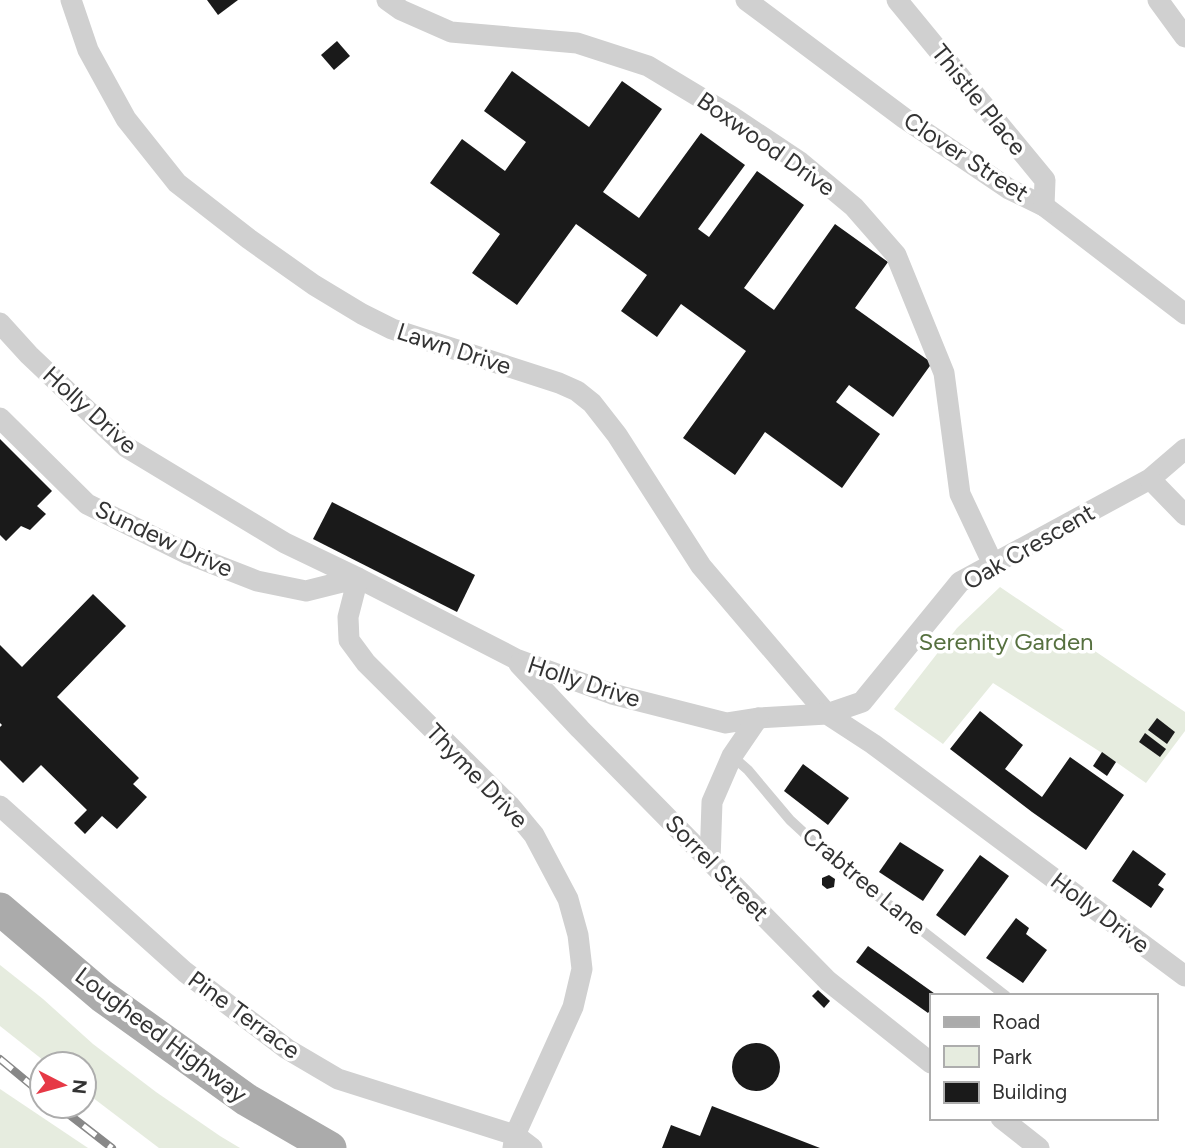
<svg xmlns="http://www.w3.org/2000/svg" width="1185" height="1148" viewBox="0 0 1185 1148" font-family="Figtree,sans-serif">
<style>
.green{fill:#e6ecdf}
.building{fill:#1a1a1a}
.lines{fill:none;stroke-linecap:round;stroke-linejoin:round}
.lane{stroke:#d0d0d0;stroke-width:10}
.street{stroke:#d0d0d0;stroke-width:21}
.primary{stroke:#ababab;stroke-width:33}
.rail-casing{stroke:#888;stroke-width:8}
.rail{stroke:#fff;stroke-width:5;stroke-dasharray:16;stroke-linecap:butt}
.labels{text-anchor:middle;stroke-width:7;stroke-linejoin:round;paint-order:stroke}
.street-label{font-size:24px;fill:#333;stroke:#fff}
.park-label{font-size:24px;fill:#56703f;stroke:#fff}
</style>
<rect width="100%" height="100%" fill="#fff"/>
<g class="green">
<polygon points="1000,587 1185,712 1185,731 1146,783 1116,762 993,683 943,744 894,709 957,628"/>
<polygon points="0,965 43,999 93,1044 156,1092 220,1136 240,1148 159,1148 84,1091 84,1064 48,1064 0,1026"/>
<polygon points="0,1089 88,1148 0,1148"/>
</g>
<g class="building">
<polygon points="207,0 238,0 218,15"/>
<polygon points="337,41 350,56 334,70 321,55"/>
<polygon points="512,71 589,127 622,81 662,109 603,192 639,218 701,133 745,165 698,229 709,237 757,171 804,205 744,288 774,310 835,224 888,262 855,308 932,363 893,417 849,385 836,402 880,434 842,488 765,432 735,475 683,438 746,351 681,304 657,337 621,311 647,275 576,224 517,305 472,273 500,234 430,183 462,139 505,171 526,142 484,111"/>
<polygon points="0,439 52,491 37,506 46,514 30,530 21,526 6,541 0,535"/>
<polygon points="332,502 475,575 457,612 313,539"/>
<polygon points="93,594 126,626 57,697 139,778 133,784 147,797 117,829 102,816 85,834 74,823 87,810 41,765 23,783 0,760 0,727 2,725 0,723 0,645 22,667"/>
<polygon points="980,711 1023,745 1005,769 1042,797 1070,757 1124,795 1086,850 1032,812 950,749"/>
<polygon points="1157,718 1175,732 1167,744 1148,730"/>
<polygon points="1145,733 1166,749 1160,757 1139,742"/>
<polygon points="1102,752 1116,762 1107,776 1093,766"/>
<polygon points="803,764 849,798 828,825 784,791"/>
<polygon points="900,842 944,870 923,901 879,872"/>
<polygon points="1133,850 1166,874 1158,885 1164,889 1151,908 1112,881"/>
<polygon points="980,855 1009,876 965,936 936,915"/>
<polygon points="829,875 835,879 834,887 827,889 822,885 822,878"/>
<polygon points="1016,918 1029,928 1026,934 1047,950 1023,983 986,958"/>
<polygon points="868,946 938,996 931,996 931,1009 928,1013 856,962"/>
<polygon points="818,990 830,1001 824,1008 812,996"/>
<circle cx="756" cy="1067" r="24"/>
<polygon points="712,1106 820,1148 662,1148 671,1125 700,1136"/>
</g>
<g class="lines">
<polyline class="lane" points="732,756 748,770 790,820 843,869 1006,996"/>
<g class="street">
<polyline points="71,0 88,50 126,119 177,183 249,239 314,285 362,314 392,329 559,383 577,391 592,403 617,435 701,566 827,714 862,702 960,582 1150,479 1185,449"/>
<polyline points="387,0 401,10 451,32 577,43 648,66 731,116 800,162 854,207 896,255 944,373 960,494 993,564"/>
<polyline points="746,0 904,118 1009,189 1044,206 1185,314"/>
<polyline points="897,0 1045,180 1044,206"/>
<polyline points="1158,0 1185,37"/>
<polyline points="0,323 29,355 126,447 285,543 358,578 516,659 612,694 726,723 758,718 827,714 873,744 1185,976"/>
<polyline points="0,418 87,504 188,554 257,581 306,591 358,578 348,617 349,640 366,663 510,806 534,835 568,899 578,935 582,969 573,1007 515,1135 513,1148"/>
<polyline points="1150,479 1185,515"/>
<polyline points="519,664 580,729 828,981 931,1063"/>
<polyline points="0,806 185,972 287,1049 338,1079 515,1135 532,1148"/>
<polyline points="710,861 712,802 732,756 758,718"/>
<polyline points="1001,1118 1039,1148"/>
</g>
<polyline class="primary" points="0,909 102,996 247,1100 330,1148"/>
<g class="rail-casing">
<g id="rail">
<polyline points="0,1059 42,1094"/>
<polyline points="58,1106 112,1148"/>
</g>
</g>
<use href="#rail" class="rail"/>
</g>
<g class="labels">
<g class="street-label">
<text transform="translate(979 100) rotate(51)" y="8">Thistle Place</text>
<text transform="translate(766 144) rotate(35)" y="8">Boxwood Drive</text>
<text transform="translate(966 157) rotate(33)" y="8">Clover Street</text>
<text transform="translate(454 349) rotate(18)" y="8">Lawn Drive</text>
<text transform="translate(90 410) rotate(42)" y="8">Holly Drive</text>
<text transform="translate(164 539) rotate(25)" y="8">Sundew Drive</text>
<text transform="translate(1029 547) rotate(-30)" y="8">Oak Crescent</text>
<text transform="translate(584 682) rotate(18)" y="8">Holly Drive</text>
<text transform="translate(477 776) rotate(46)" y="8">Thyme Drive</text>
<text transform="translate(717 868) rotate(46)" y="8">Sorrel Street</text>
<text transform="translate(864 881) rotate(40)" y="8">Crabtree Lane</text>
<text transform="translate(1100 913) rotate(37)" y="8">Holly Drive</text>
<text transform="translate(244 1015) rotate(36)" y="8">Pine Terrace</text>
<text transform="translate(161 1035) rotate(37)" y="8">Lougheed Highway</text>
</g>
<g class="park-label">
<text x="1006" y="650">Serenity Garden</text>
</g>
</g>
<rect x="930" y="994" width="228" height="126" fill="#ffffff" stroke="#adadad" stroke-width="2"/>
<rect x="944" y="1017" width="35" height="10" fill="#ababab" stroke="#adadad" stroke-width="2"/>
<text x="992" y="1029" font-size="21" fill="#333333">Road</text>
<rect x="944" y="1046" width="35" height="21" fill="#e6ecdf" stroke="#adadad" stroke-width="2"/>
<text x="992" y="1064" font-size="21" fill="#333333">Park</text>
<rect x="944" y="1082" width="35" height="21" fill="#1a1a1a" stroke="#adadad" stroke-width="2"/>
<text x="992" y="1099" font-size="21" fill="#333333">Building</text>
<g transform="translate(63 1085) rotate(96)"><circle r="33" fill="#ffffff" stroke="#adadad" stroke-width="2"/>
<path d="M0-5L12 26L0 18L-12 26Z" fill="#e63946"/>
<text y="-10" font-size="19" font-weight="bold" text-anchor="middle" fill="#333333">N</text>
</g>
</svg>
